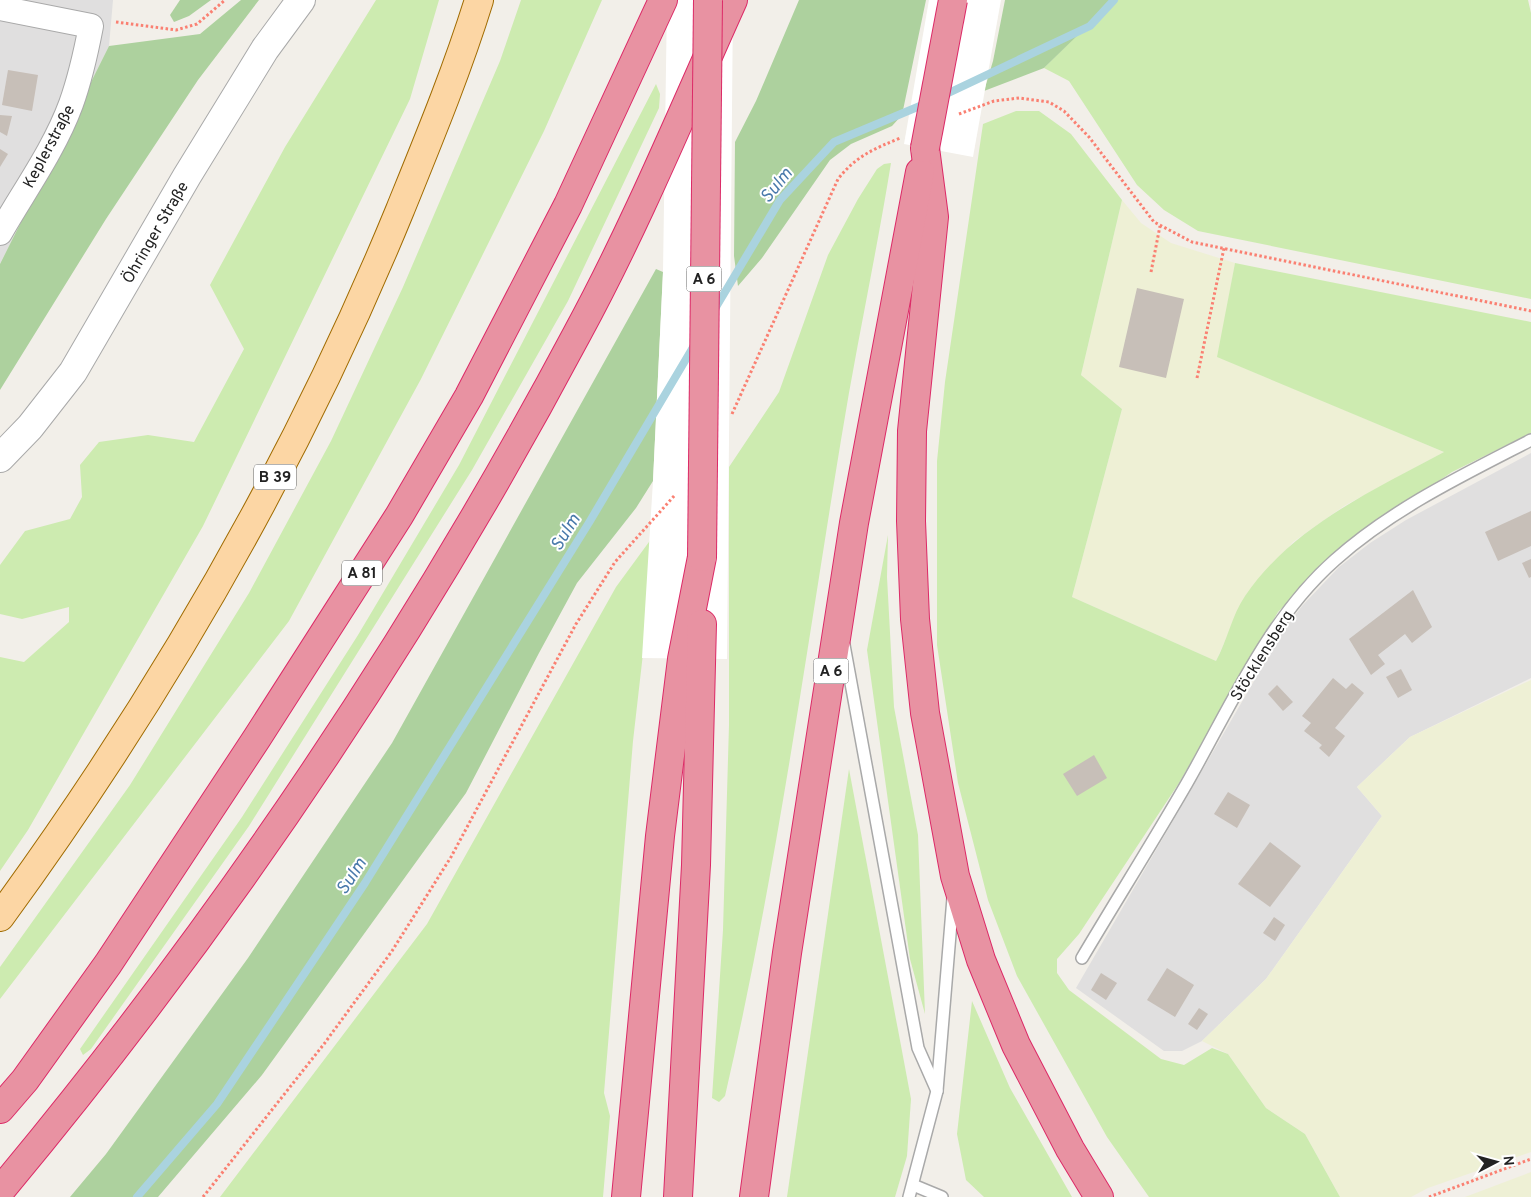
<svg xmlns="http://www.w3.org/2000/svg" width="1531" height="1197" viewBox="0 0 1531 1197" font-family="Overpass,sans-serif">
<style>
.residential{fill:#e0dfdf}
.farmland{fill:#eef0d5}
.grass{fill:#cdebb0}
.forest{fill:#add19e}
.pier{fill:#fff}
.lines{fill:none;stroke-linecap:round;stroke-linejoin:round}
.stream{stroke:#aad3df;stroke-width:8}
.building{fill:#c7bfb8}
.service-casing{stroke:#a9a9a9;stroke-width:14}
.minor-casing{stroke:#a9a9a9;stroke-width:26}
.tertiary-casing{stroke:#a9a9a9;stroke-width:30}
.primary-casing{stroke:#a06b00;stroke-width:30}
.motorway-casing{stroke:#dc2a67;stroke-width:30}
.path{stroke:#fa8072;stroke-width:3;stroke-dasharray:2.5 2.5;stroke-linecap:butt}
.service{stroke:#fff;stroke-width:11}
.minor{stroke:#fff;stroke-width:24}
.tertiary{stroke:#fff;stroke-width:28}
.primary{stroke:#fcd6a4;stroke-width:28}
.motorway{stroke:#e892a2;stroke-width:28}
.motorway-bridge-casing{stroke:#dc2a67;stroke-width:30;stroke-linecap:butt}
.motorway-bridge{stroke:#e892a2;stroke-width:28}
.labels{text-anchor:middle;stroke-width:4;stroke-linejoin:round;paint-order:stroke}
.shield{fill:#fff;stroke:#646464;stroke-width:1}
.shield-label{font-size:15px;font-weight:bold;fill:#222}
.street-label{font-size:16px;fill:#222;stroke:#fff}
.water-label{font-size:18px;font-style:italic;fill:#4a7aab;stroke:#fff}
</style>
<rect width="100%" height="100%" fill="#f2efe9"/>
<g class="residential">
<polygon points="0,0 113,0 109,46 0,264"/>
<polygon points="1531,453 1531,678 1410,737 1357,787 1382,816 1266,979 1202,1041 1182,1051 1164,1051 1076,988 1283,631 1302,606 1339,567 1370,543 1406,520"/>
</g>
<g class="farmland">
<polygon points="1122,200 1141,223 1171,243 1235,263 1218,357 1444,452 1344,506 1293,542 1245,596 1216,661 1072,597 1122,409 1081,375"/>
<polygon points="1531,680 1531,1152 1428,1188 1411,1197 1340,1197 1305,1134 1266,1108 1228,1054 1202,1041 1266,979 1382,816 1357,787 1410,737"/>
<polygon points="1531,1172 1531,1197 1465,1197"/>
</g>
<g class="grass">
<polygon points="376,0 439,0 410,99 203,526 28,830 0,871 0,657 24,662 69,622 69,607 22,619 0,614 0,565 25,531 70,519 82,497 80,465 99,442 148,435 194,442 244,349 210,285 285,147"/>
<polygon points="521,0 602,0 544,131 421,379 289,621 0,999 0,967 130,785 249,593 331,441 403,287 500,61"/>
<polygon points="1113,0 1528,0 1531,13 1531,299 1198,231 1164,210 1137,185 1069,81 1044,68"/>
<polygon points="656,84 660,94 659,108 568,301 472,470 249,826 91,1049 83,1055 80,1049 242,817 358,635 459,465"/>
<path d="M1016 111H1039L1071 134 1122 200 1081 375 1122 409 1072 597 1216 661C1227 641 1232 615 1245 596 1293 526 1372 491 1444 452L1217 357 1235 263 1531 322V433L1452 472 1344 545 1278 612 1179 783 1079 934 1057 959V973L1069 990 1161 1059 1184 1065 1212 1048 1228 1054 1266 1108 1305 1134 1340 1197H1149L1107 1137 1017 976 988 900 958 783 937 645V461L945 382 983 124Z"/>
<path d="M891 163C876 256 856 347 841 440 805 659 775 880 725 1096L719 1102 712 1098 723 930 729 725V467L779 392 828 255 858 199 877 169 884 164Z"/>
<polygon points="657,531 633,741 604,1093 610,1116 603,1197 220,1197 427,924 616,587"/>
<polygon points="888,535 887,577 894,707 918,835 925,1014 910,959 867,650"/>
<polygon points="849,769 911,1099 907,1156 895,1197 787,1197"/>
<polygon points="972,1001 1010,1088 1072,1197 984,1197 966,1180 957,1134"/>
</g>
<g class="forest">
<polygon points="180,0 211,0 189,16 174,22 170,15"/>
<polygon points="241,0 259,0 198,80 106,219 0,390 0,264 109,46 200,34"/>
<polygon points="799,0 926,0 902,115 892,126 851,144 830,160 762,258 738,286 734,256 735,142 756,101"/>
<polygon points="1005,0 1114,0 1044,68 984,91 993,61"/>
<polygon points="656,269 663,272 653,481 636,508 577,583 539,653 466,793 262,1075 158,1197 70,1197 106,1154 248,958 392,743"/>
</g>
<g class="pier">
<polygon points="667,0 733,0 727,659 642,658 653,481 663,272"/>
<polygon points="929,0 1001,0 973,157 904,144"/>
</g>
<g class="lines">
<g class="stream">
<polyline points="940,97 1090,26 1114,0"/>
<polyline points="713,312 780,200 834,142 927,103"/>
<polyline points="137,1197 217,1104 365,883 590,521 695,344"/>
</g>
</g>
<g class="building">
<polygon points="8,70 38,75 32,111 2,105"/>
<polygon points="0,115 12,116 7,136 0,132"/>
<polygon points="0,149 8,154 0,167"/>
<polygon points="1137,288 1184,299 1166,378 1119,367"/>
<polygon points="1531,511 1531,546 1498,561 1485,532"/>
<polygon points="1531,559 1531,577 1529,578 1522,563"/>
<polygon points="1413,590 1432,627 1412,643 1405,634 1378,655 1385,664 1371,675 1349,639"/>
<polygon points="1401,669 1412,690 1398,698 1386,677"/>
<polygon points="1333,678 1346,689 1352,683 1364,693 1335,728 1345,736 1329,757 1319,748 1322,745 1304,731 1311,723 1302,716"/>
<polygon points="1277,685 1293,702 1283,711 1268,694"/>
<polygon points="1094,755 1107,778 1077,796 1063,774"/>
<polygon points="1228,792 1250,805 1237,828 1214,814"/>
<polygon points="1270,842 1301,866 1270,907 1238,884"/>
<polygon points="1274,917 1285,925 1275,941 1263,933"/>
<polygon points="1167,968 1194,985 1175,1017 1147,1000"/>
<polygon points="1101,973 1117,983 1106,1000 1091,990"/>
<polygon points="1199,1008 1208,1014 1197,1030 1188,1024"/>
</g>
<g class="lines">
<g class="service-casing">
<g id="service">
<polyline points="844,645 918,1048 937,1091"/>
<path d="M1082 958C1117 899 1153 842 1187 783 1231 706 1268 619 1335 560 1392 509 1463 475 1531 440"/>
<polyline points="913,1185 942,1197"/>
<polyline points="909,1197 937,1091 953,898"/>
</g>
</g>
<g class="minor-casing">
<path id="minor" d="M0 8 91 26C86 52 80 79 71 104 54 150 24 191 0 233"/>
</g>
<g class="tertiary-casing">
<g id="tertiary">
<path id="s1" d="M0 458 30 427 73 372 187 176 265 49 301 0"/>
</g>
</g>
<g class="primary-casing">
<path id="primary" d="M0 917C160 698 297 461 400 210 428 141 457 71 479 0"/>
</g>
<g class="motorway-casing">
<g id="motorway">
<polyline points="925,148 934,217 912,431 911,521 915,619 925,713 955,876 981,960 1016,1045 1070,1149 1099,1197"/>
<polyline points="0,1109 25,1080 108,964 257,738 399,516 469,396 568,205 663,0"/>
<path d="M0 1191C221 926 416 637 578 332 636 225 683 111 733 0"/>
<polyline points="626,1197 660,836 682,659 702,557"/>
<polyline points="678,1197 696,865 702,624"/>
<polyline points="754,1197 787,953 854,523 920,172"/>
</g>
</g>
<g class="path">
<polyline points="116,22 176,30 197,24 225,0"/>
<polyline points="959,114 994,101 1019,98 1049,102 1064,111 1089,137 1154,222 1192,242 1531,311"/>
<polyline points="1151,272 1160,226"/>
<polyline points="1197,378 1224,248"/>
<path d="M732 414 838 179C856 156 874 149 900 138"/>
<polyline points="203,1197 324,1044 392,951 451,857 576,624 615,562 675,495"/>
<polyline points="1429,1197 1531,1159"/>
</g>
<use href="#service" class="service"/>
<use href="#minor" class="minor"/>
<use href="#tertiary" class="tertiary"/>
<use href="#primary" class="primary"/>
<use href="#motorway" class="motorway"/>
<g class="motorway-bridge-casing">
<g id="motorway-bridge">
<polyline points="925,148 953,0"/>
<polyline points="702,557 708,0"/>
</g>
</g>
<use href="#motorway-bridge" class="motorway-bridge"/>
</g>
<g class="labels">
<g class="shield">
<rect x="686.5" y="266.5" width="35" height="25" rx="4"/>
<rect x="254" y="464.5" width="42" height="25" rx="4"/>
<rect x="342" y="560.5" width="40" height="25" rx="4"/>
<rect x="813.5" y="658.5" width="35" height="25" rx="4"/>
</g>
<g class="shield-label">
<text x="704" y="284">A 6</text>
<text x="275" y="482">B 39</text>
<text x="362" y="578">A 81</text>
<text x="831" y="676">A 6</text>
</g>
<g class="street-label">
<text transform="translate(48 146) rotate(-62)" y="6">Keplerstraße</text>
<text dy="6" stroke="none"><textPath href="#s1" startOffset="275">Öhringer Straße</textPath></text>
<text transform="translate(1261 655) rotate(-58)" y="6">Stöcklensberg</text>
</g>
<g class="water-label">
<text transform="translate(776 185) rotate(-51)" y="6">Sulm</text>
<text transform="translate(565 532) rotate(-58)" y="6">Sulm</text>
<text transform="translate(351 876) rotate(-57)" y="6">Sulm</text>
</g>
</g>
<g transform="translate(1496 1162) rotate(84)" stroke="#ffffff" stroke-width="4" paint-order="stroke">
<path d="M0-4L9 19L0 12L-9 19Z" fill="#222222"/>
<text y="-8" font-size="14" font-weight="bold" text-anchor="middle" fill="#222222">N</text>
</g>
</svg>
